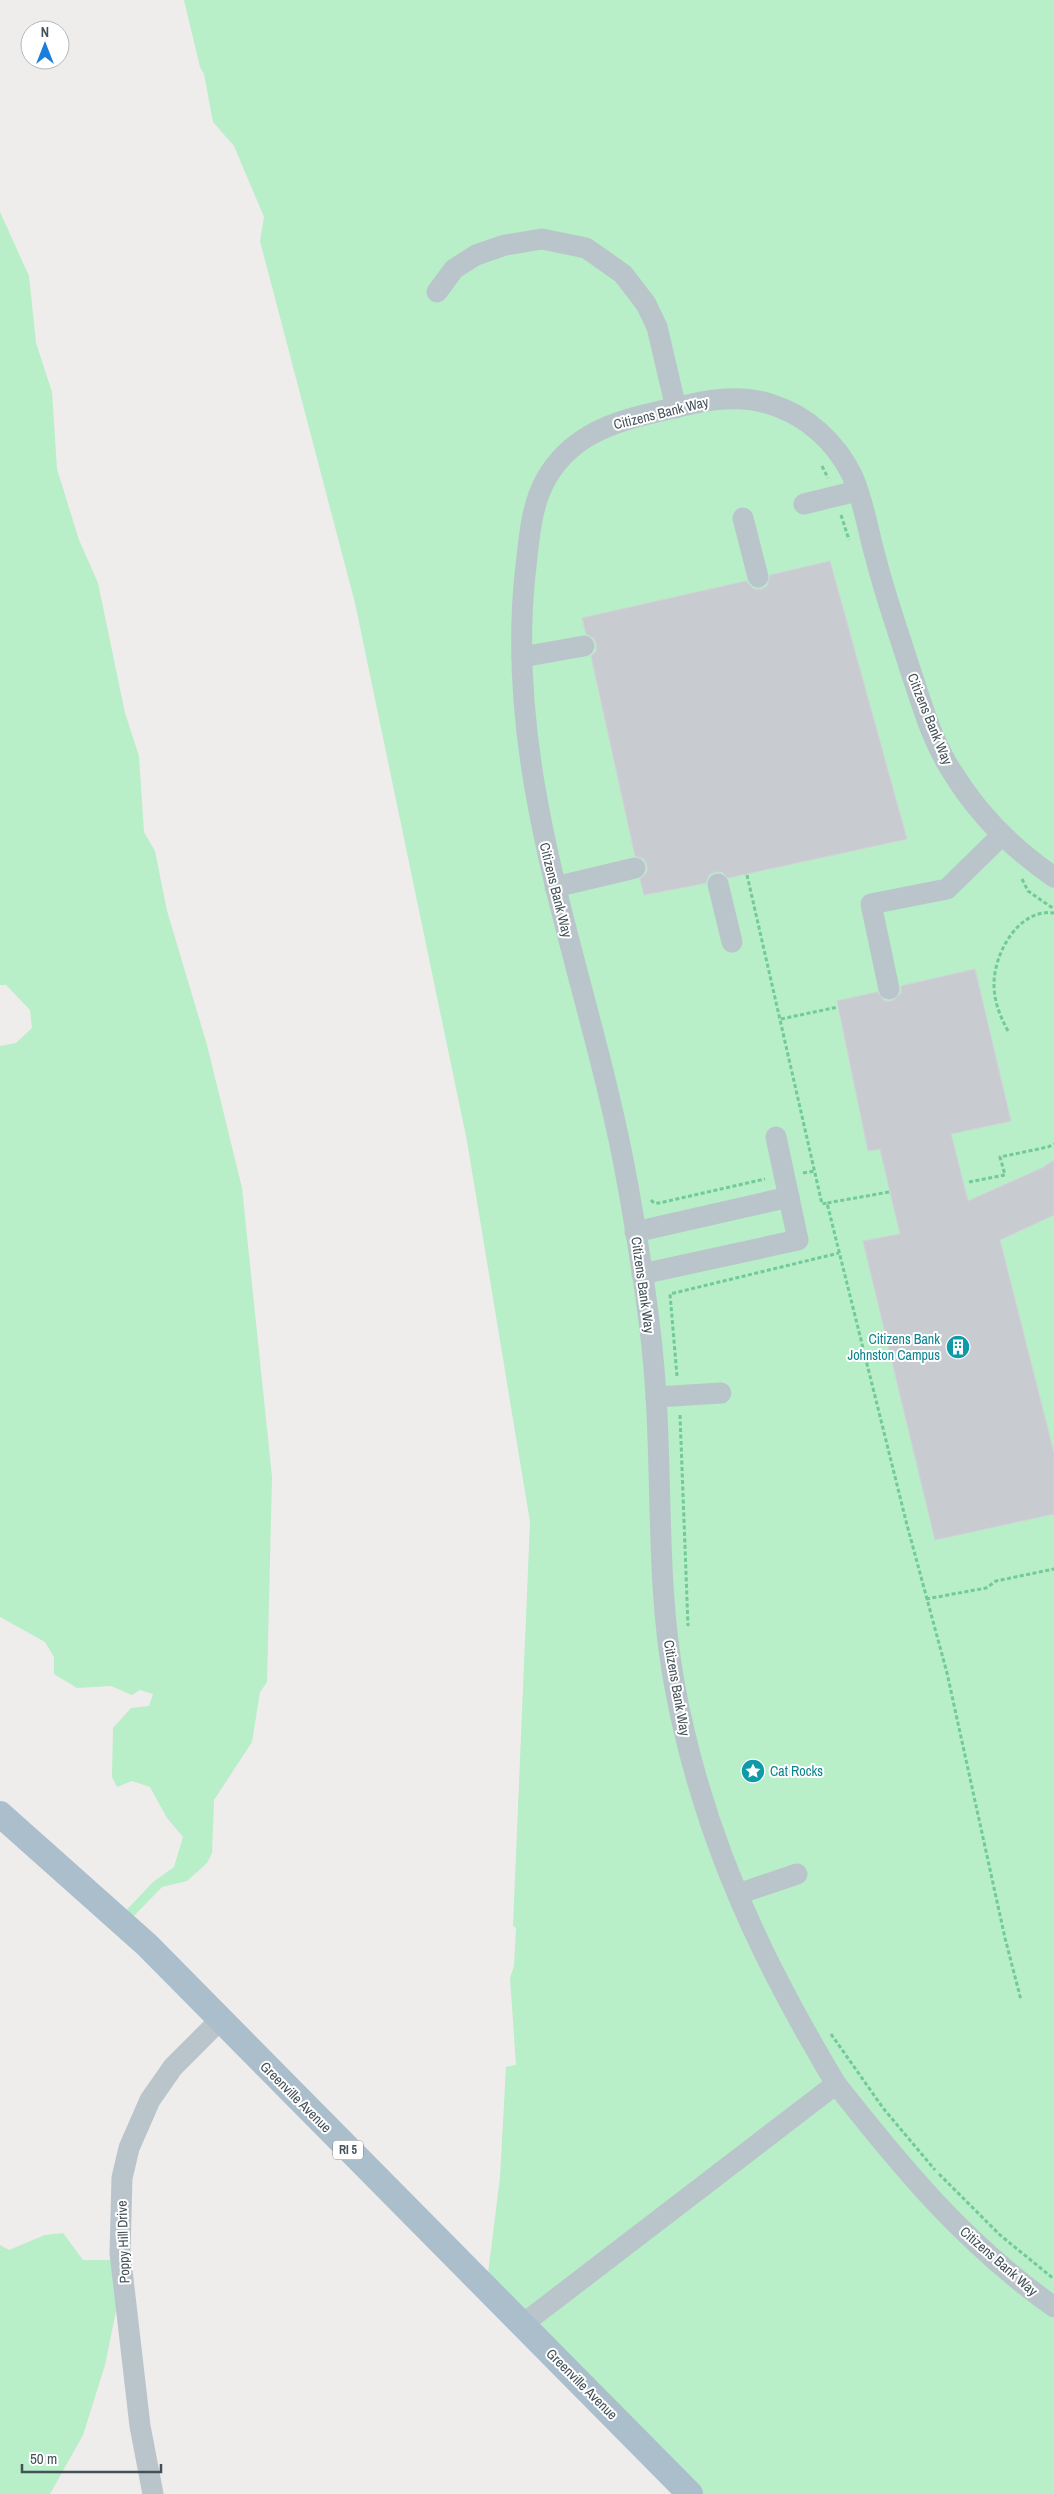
<svg xmlns="http://www.w3.org/2000/svg" width="1054" height="2494" viewBox="0 0 1054 2494" font-family="'Archivo Narrow',sans-serif">
<style>
.green{fill:#b8eec8}
.building{fill:#c8ccd1;stroke:#d0d3d8}
.lines{fill:none;stroke-linecap:round;stroke-linejoin:round}
.path{stroke:#71cb97;stroke-width:3;stroke-dasharray:4 2.5;stroke-linecap:butt}
.minor{stroke:#bac5cb;stroke-width:21}
.major{stroke:#abbecb;stroke-width:26}
.labels{text-anchor:middle;stroke-width:4;stroke-linejoin:round;paint-order:stroke}
.shield{fill:#fff;stroke:#7c858b;stroke-width:1}
.shield-label{font-size:12px;font-weight:bold;fill:#445159}
.street-label{font-size:14px;fill:#445159;stroke:#fff}
.culture-label{font-size:14px;fill:#0d838f;stroke:#fff;text-anchor:end}
</style>
<rect width="100%" height="100%" fill="#efecec"/>
<g class="green">
<polygon points="184,0 1054,0 1054,2494 692,2494 487,2282 500,2177 506,2067 516,2065 510,1978 514,1966 516,1928 513,1926 530,1522 467,1141 355,603 260,241 264,217 234,146 213,122 204,74 200,67"/>
<polygon points="0,212 29,276 36,343 52,392 57,469 79,540 98,583 125,713 139,756 144,832 155,851 167,911 207,1045 242,1188 272,1477 267,1682 260,1692 252,1742 214,1800 212,1853 207,1863 187,1881 162,1887 127,1923 121,1916 153,1882 174,1867 183,1837 167,1818 150,1787 132,1781 117,1787 112,1777 113,1728 131,1708 149,1706 153,1694 140,1690 132,1695 111,1686 77,1688 54,1674 54,1657 45,1642 0,1617 0,1046 16,1043 32,1028 30,1010 6,985 0,985"/>
<polygon points="63,2233 83,2260 114,2260 118,2301 105,2365 83,2435 50,2494 0,2494 0,2245 9,2250 45,2235"/>
</g>
<g class="building">
<polygon points="830,561 907,839 728,878 722,872 716,872 709,875 706,883 644,895 640,879 647,872 647,866 644,859 635,856 591,656 596,651 596,643 593,638 586,634 582,618 746,581 754,589 761,589 767,586 770,575"/>
<polygon points="975,969 1011,1121 951,1134 968,1201 1042,1168 1054,1160 1054,1215 1000,1240 1054,1453 1054,1514 935,1540 863,1241 900,1234 880,1149 868,1151 837,1001 877,992 885,1001 892,1001 901,993 901,986"/>
</g>
<g class="lines">
<g class="path">
<polyline points="822,466 828,478"/>
<polyline points="841,515 849,540"/>
<polyline points="747,875 822,1204 827,1203"/>
<polyline points="1022,879 1028,891 1054,909"/>
<polyline points="781,1019 838,1007"/>
<path d="M1008 1031C1000 1016 994 1002 994 984 994 953 1019 908 1054 913"/>
<polyline points="803,1173 815,1171"/>
<polyline points="969,1182 1005,1175 1000,1157 1048,1147 1054,1144"/>
<polyline points="889,1192 827,1203 907,1525 947,1673 1005,1938 1021,2000"/>
<polyline points="651,1200 654,1203 659,1203 765,1179"/>
<polyline points="677,1376 670,1294 839,1253"/>
<polyline points="680,1415 688,1626"/>
<polyline points="926,1599 986,1588 996,1581 1054,1569"/>
<polyline points="831,2034 883,2108 935,2170"/>
<polyline points="939,2174 1000,2235 1054,2279"/>
</g>
<g class="minor">
<polyline points="437,292 454,269 476,255 505,245 542,239 586,248 623,274 646,304 657,327 676,408"/>
<polyline points="804,504 857,491"/>
<polyline points="743,518 758,577"/>
<polyline points="522,657 584,646"/>
<polyline points="718,884 732,942"/>
<polyline points="555,887 635,868"/>
<polyline points="889,989 871,904 947,889 1002,835"/>
<polyline points="635,1232 789,1197"/>
<polyline points="642,1274 798,1240 776,1137"/>
<polyline points="656,1397 721,1393"/>
<polyline points="738,1894 797,1874"/>
<path d="M836 2084C817 2052 798 2019 781 1986 731 1891 693 1788 674 1682 657 1588 662 1491 656 1396 652 1326 640 1255 628 1186 592 982 503 786 525 575 529 542 530 508 546 479 569 439 606 424 648 414 688 405 729 391 770 404 806 415 835 441 852 475 864 501 868 532 876 559 885 595 898 631 909 666 921 701 931 739 951 770 977 813 1013 849 1054 877"/>
<path d="M523 2324 836 2084C903 2169 964 2243 1054 2307"/>
<polyline points="153,2494 140,2426 120,2253 122,2178 129,2148 150,2100 173,2067 220,2020"/>
</g>
<polyline class="major" points="0,1814 147,1945 690,2494"/>
</g>
<defs>
<g id="building-disc" transform="scale(1.25)"><circle r="9.5" fill="#0f9aa8" stroke="#fff"/><path d="M-4-6H4V6H1V3H-1V6H-4ZM-2.5-4.3h1.7v1.8h-1.7ZM.8-4.3h1.7v1.8H.8ZM-2.5-1h1.7V.8h-1.7ZM.8-1h1.7V.8H.8Z" fill="#fff"/></g>
<g id="sight-disc" transform="scale(1.25)"><circle r="9.5" fill="#0f9aa8" stroke="#fff"/><path d="M0-6L1.8-2.2L6-1.7L2.9 1.2L3.7 5.4L0 3.3L-3.7 5.4L-2.9 1.2L-6-1.7L-1.8-2.2Z" fill="#fff"/></g>
</defs>
<g fill-rule="evenodd">
<use href="#building-disc" x="958" y="1347"/>
<use href="#sight-disc" x="753" y="1771"/>
</g>
<g class="labels">
<rect class="shield" x="333" y="2140.5" width="30" height="19" rx="4"/>
<g class="shield-label">
<text x="348" y="2154">RI 5</text>
</g>
<g class="street-label">
<text transform="translate(661 413) rotate(-14)" y="5">Citizens Bank Way</text>
<text transform="translate(930 719) rotate(68)" y="5">Citizens Bank Way</text>
<text transform="translate(556 890) rotate(76)" y="5">Citizens Bank Way</text>
<text transform="translate(643 1285) rotate(82)" y="5">Citizens Bank Way</text>
<text transform="translate(677 1688) rotate(80)" y="5">Citizens Bank Way</text>
<text transform="translate(296 2097) rotate(45)" y="5">Greenville Avenue</text>
<text transform="translate(123 2242) rotate(-92)" y="5">Poppy Hill Drive</text>
<text transform="translate(999 2261) rotate(41)" y="5">Citizens Bank Way</text>
<text transform="translate(582 2384) rotate(45)" y="5">Greenville Avenue</text>
</g>
<g class="culture-label">
<text x="940" y="1344">Citizens Bank<tspan x="940" dy="16">Johnston Campus</tspan></text>
<text x="770" y="1776" text-anchor="start">Cat Rocks</text>
</g>
</g>
<g transform="translate(45 45)"><circle r="24" fill="#ffffff" stroke="#b4b9bd"/>
<path d="M0-4L9 19L0 12L-9 19Z" fill="#197fdb"/>
<text y="-8" font-size="14" font-weight="bold" text-anchor="middle" fill="#445159">N</text>
</g>
<path d="M22 2464v8h139v-8" fill="none" stroke="#445159" stroke-width="2.5"/>
<text x="30" y="2464" font-size="15" fill="#445159" stroke="#ffffff" stroke-width="4" paint-order="stroke">50 m</text>
</svg>
